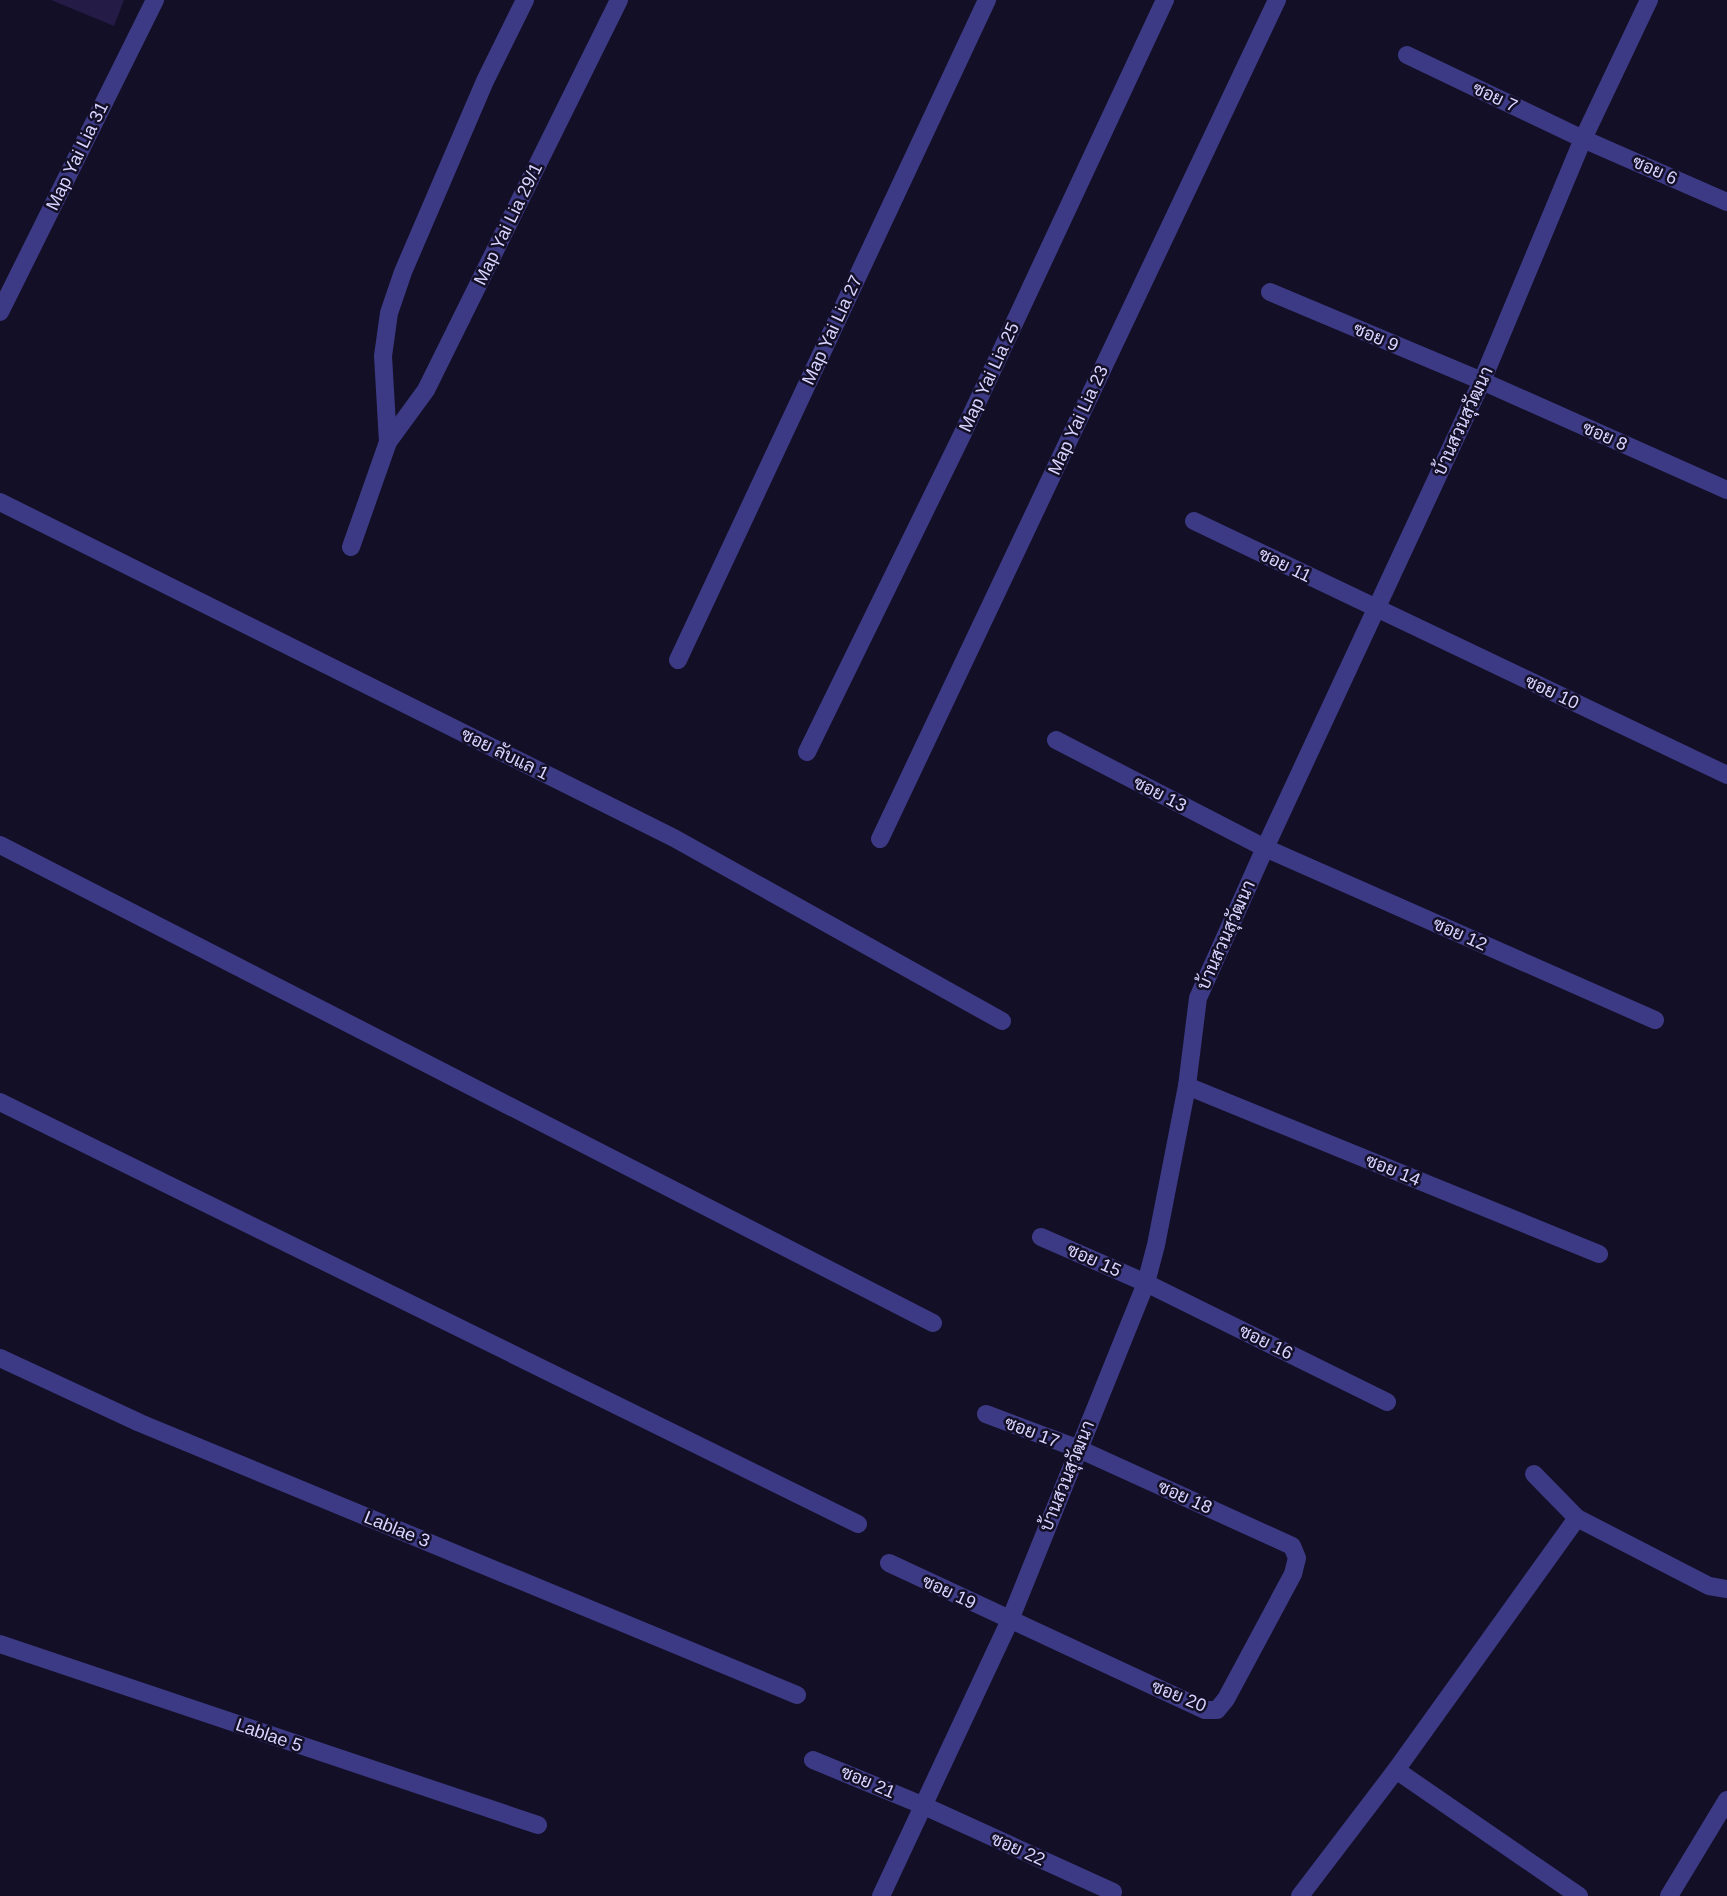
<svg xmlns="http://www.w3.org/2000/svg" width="1727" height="1896" viewBox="0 0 1727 1896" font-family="Arial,Sarabun,sans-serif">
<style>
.building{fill:#241b47}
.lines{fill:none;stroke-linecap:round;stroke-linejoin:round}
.street{stroke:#3d3a85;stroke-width:18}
.labels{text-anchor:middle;stroke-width:5;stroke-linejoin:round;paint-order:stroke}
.street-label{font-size:18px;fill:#d9d4ff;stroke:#130f26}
</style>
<rect width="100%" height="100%" fill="#130f26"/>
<polygon class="building" points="51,0 124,0 114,26"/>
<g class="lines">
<g class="street">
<polyline points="1407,55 1583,139 1727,202"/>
<polyline points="1270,292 1482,381 1727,490"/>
<polyline points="0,312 155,0"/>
<polyline points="388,442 426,390 619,0"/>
<polyline points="0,502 674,838 1002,1021"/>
<polyline points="1194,521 1727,775"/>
<polyline points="351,547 388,442 383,356 389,313 403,272 485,81 525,0"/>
<polyline points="678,660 987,0"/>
<polyline points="1056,740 1265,848 1655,1020"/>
<polyline points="807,752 962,435 1165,0"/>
<polyline points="880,839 1277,0"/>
<polyline points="0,845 933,1323"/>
<polyline points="1187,1086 1599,1254"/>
<polyline points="0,1102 858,1524"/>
<polyline points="1041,1237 1146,1283 1387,1402"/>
<polyline points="0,1358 140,1423 797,1695"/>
<polyline points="1534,1474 1577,1518 1709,1586 1727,1589"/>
<polyline points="889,1563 1205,1710 1217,1710 1226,1699 1293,1574 1297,1558 1292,1546 1079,1449 986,1414"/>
<polyline points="0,1644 538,1825"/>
<polyline points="813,1760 922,1805 1113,1892"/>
<polyline points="1396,1770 1579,1896"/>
<polyline points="881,1896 1010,1620 1146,1283 1156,1245 1187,1086 1198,998 1265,848 1482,381 1583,139 1649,0"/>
<polyline points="1300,1896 1396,1770 1577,1518"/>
<polyline points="1669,1896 1727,1800"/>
</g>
</g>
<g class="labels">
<g class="street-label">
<text transform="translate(1495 97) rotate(25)" y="6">ซอย 7</text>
<text transform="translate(77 156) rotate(-64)" y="6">Map Yai Lia 31</text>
<text transform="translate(1655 170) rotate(24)" y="6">ซอย 6</text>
<text transform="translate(508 224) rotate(-64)" y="6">Map Yai Lia 29/1</text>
<text transform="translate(832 330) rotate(-65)" y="6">Map Yai Lia 27</text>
<text transform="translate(1376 337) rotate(23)" y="6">ซอย 9</text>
<text transform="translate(989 377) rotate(-65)" y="6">Map Yai Lia 25</text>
<text transform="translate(1078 420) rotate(-65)" y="6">Map Yai Lia 23</text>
<text transform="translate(1463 421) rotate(-65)" y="6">บ้านสวนสุวัฒนา</text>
<text transform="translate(1605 436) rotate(24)" y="6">ซอย 8</text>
<text transform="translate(1285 565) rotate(26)" y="6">ซอย 11</text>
<text transform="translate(1552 692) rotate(25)" y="6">ซอย 10</text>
<text transform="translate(505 754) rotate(26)" y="6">ซอย ลับแล 1</text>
<text transform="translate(1160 794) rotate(27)" y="6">ซอย 13</text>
<text transform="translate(1460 934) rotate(24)" y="6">ซอย 12</text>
<text transform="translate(1226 935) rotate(-66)" y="6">บ้านสวนสุวัฒนา</text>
<text transform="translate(1393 1170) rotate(22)" y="6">ซอย 14</text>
<text transform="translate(1094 1260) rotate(24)" y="6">ซอย 15</text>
<text transform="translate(1266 1342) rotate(26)" y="6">ซอย 16</text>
<text transform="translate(1032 1432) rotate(21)" y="6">ซอย 17</text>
<text transform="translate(1067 1476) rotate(-68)" y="6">บ้านสวนสุวัฒนา</text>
<text transform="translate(1185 1497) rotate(24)" y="6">ซอย 18</text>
<text transform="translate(397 1529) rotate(22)" y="6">Lablae 3</text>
<text transform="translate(949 1592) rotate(25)" y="6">ซอย 19</text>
<text transform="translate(1179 1696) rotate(22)" y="6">ซอย 20</text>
<text transform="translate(269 1735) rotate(19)" y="6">Lablae 5</text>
<text transform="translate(868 1782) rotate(23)" y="6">ซอย 21</text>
<text transform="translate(1018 1849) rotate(24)" y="6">ซอย 22</text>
</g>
</g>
</svg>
